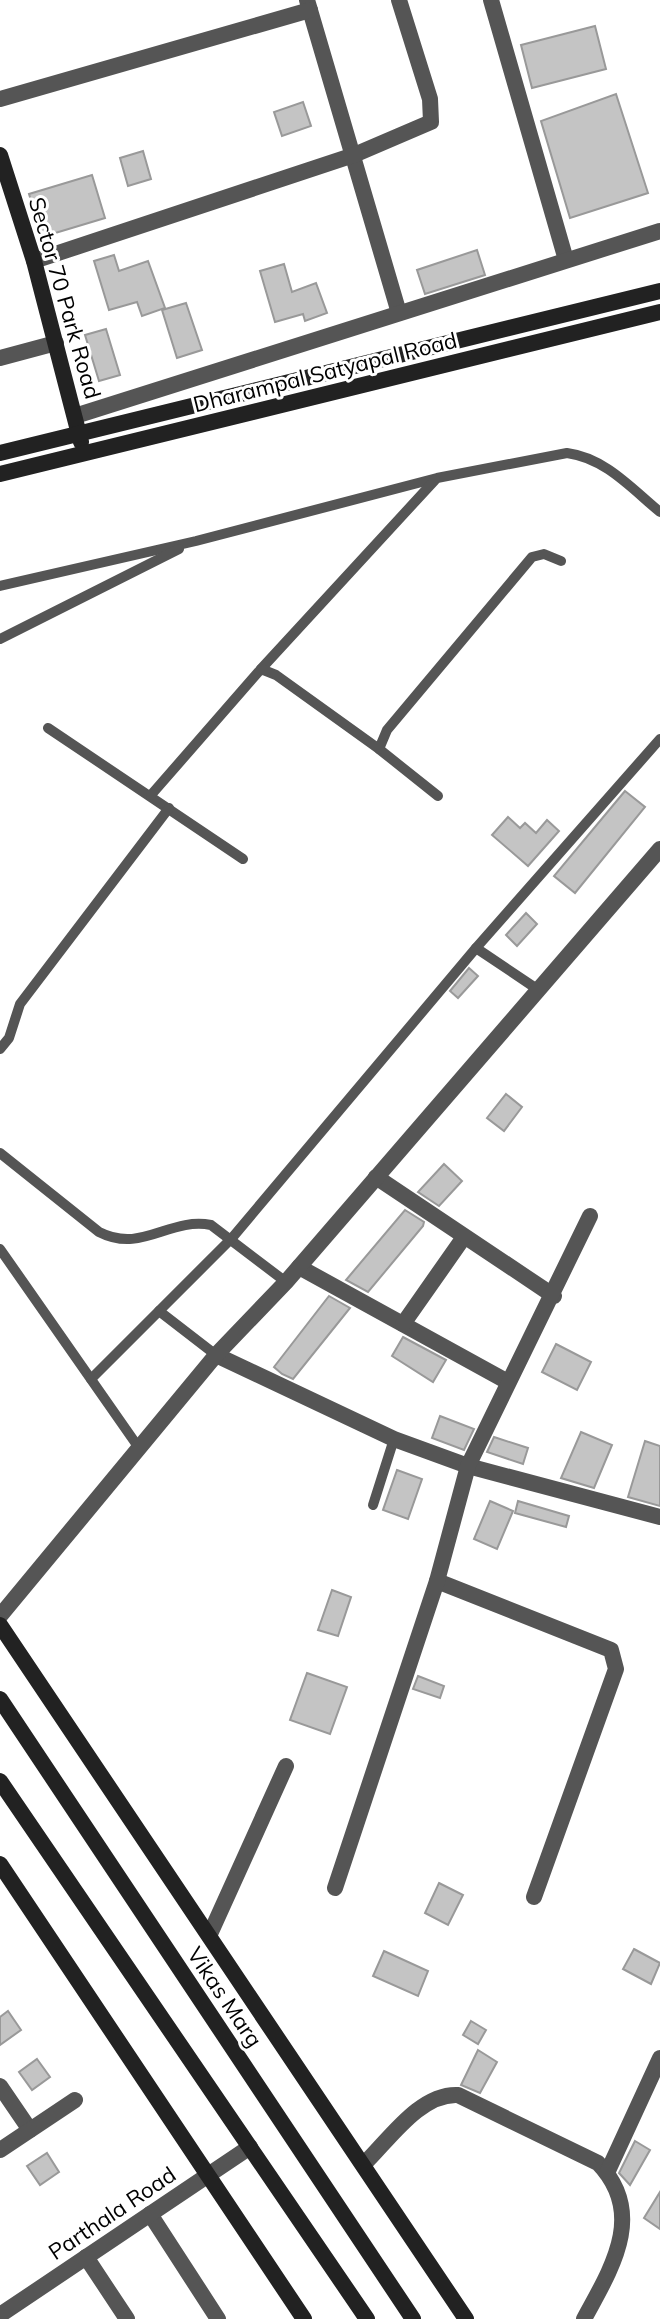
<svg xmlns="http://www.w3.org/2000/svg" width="660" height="2319" viewBox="0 0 660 2319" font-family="Mulish,sans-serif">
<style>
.building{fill:#c4c4c4;stroke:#999;stroke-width:2}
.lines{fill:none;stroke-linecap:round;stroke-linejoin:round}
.lane{stroke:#555;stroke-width:10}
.street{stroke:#555;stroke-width:16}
.secondary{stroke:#222;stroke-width:16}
.labels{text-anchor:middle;stroke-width:6;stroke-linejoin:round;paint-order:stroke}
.street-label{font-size:22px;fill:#000;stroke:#fff}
</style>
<rect width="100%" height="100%" fill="#fff"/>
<g class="building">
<polygon points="595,26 606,69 532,88 521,45"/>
<polygon points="616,94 648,193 570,218 541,121"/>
<polygon points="303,102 311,126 282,136 274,112"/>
<polygon points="143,151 151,179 128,186 120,158"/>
<polygon points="92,175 105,218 42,237 29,194"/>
<polygon points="477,250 485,275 425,294 417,270"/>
<polygon points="114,255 119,271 148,261 165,308 142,316 137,302 109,310 94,261"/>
<polygon points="284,264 292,292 316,283 327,313 305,321 303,314 275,322 260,271"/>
<polygon points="186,303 202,350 177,358 162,310"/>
<polygon points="106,329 120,375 99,381 85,335"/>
<polygon points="625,791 645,807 575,893 554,876"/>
<polygon points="508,817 520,828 525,823 536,833 547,820 559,831 528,866 492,835"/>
<polygon points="526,913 537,924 517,946 506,935"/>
<polygon points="469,968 478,976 458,998 450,991"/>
<polygon points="506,1094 522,1107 504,1131 487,1118"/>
<polygon points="444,1164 462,1181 439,1206 418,1192"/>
<polygon points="405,1210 424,1222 423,1226 368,1292 346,1280"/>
<polygon points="329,1296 350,1308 293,1379 282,1374 274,1367"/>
<polygon points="403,1337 446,1360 433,1382 392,1356"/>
<polygon points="556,1344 591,1362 577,1390 542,1372"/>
<polygon points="440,1416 474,1429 464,1450 432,1438"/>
<polygon points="581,1432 612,1445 594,1488 561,1478"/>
<polygon points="494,1437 528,1448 523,1464 487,1452"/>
<polygon points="645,1441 660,1446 660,1506 628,1497"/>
<polygon points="397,1470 422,1479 408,1519 383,1510"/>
<polygon points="490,1501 513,1511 497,1549 474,1539"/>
<polygon points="518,1501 569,1516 566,1527 515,1513"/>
<polygon points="332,1590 351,1597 338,1636 318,1630"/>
<polygon points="307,1673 347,1687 330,1734 290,1720"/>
<polygon points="418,1676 444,1686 440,1698 413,1689"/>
<polygon points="439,1883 463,1895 448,1925 425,1913"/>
<polygon points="634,1949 660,1963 651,1984 623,1969"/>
<polygon points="384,1951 428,1971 418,1996 373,1976"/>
<polygon points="8,2011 21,2030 0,2045 0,2017"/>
<polygon points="471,2021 486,2030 478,2044 463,2035"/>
<polygon points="478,2050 497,2062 480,2093 461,2085"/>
<polygon points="37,2059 50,2077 32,2090 19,2072"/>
<polygon points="635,2141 650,2150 630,2185 619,2173"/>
<polygon points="47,2153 59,2172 40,2185 27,2166"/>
<polygon points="660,2192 660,2229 644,2218"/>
</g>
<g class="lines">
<g class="lane">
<path d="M0 586 196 541 437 478 567 453C605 458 631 488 660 512"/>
<polyline points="0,639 179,549"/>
<polyline points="261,669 435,480"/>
<polyline points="48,728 243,859"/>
<polyline points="379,749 438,796"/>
<polyline points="151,795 261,669 276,675 379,749 387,730 532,557 544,554 561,561"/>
<polyline points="540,991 476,948 660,739"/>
<polyline points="0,1049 9,1038 20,1004 169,808"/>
<path d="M0 1153 99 1232C142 1254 169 1217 211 1225L286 1282"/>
<polyline points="0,1249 139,1448"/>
<polyline points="159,1311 216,1355"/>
<polyline points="91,1379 232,1238 476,948"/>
<polyline points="373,1505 394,1439"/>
</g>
<g class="street">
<polyline points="307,0 399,313"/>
<polyline points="491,0 566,260"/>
<polyline points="0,99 310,10"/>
<polyline points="34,261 354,155 431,122 430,99 399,0"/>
<polyline points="0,358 56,343"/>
<polyline points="75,416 660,231"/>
<polyline points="376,1177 554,1296"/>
<polyline points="299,1267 508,1382"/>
<polyline points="403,1324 464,1237"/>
<polyline points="216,1355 394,1439 468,1466 660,1517"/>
<polyline points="437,1581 611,1650 616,1669 534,1897"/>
<polyline points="0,1616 216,1355 286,1282 660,849"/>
<polyline points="335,1888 437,1581 468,1466 590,1216"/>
<polyline points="210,1934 286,1766"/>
<polyline points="0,2086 30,2130"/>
<polyline points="0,2150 75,2100"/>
<path d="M364 2164C389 2140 420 2093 458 2095L598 2163C647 2214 611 2269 584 2319"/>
<polyline points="607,2173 660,2058"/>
<polyline points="150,2214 218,2319"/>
<polyline points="86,2257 127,2319"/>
<polyline points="0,2315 250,2147"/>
</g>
<g class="secondary">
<polyline points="0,155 34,261 81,442"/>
<polyline points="0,453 660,291"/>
<polyline points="0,474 660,312"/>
<polyline points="0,1625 466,2319"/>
<polyline points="0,1699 413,2319"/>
<polyline points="0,1781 367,2319"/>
<polyline points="0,1864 304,2319"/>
</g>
</g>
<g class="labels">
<g class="street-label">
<text transform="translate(65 298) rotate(74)" y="8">Sector 70 Park Road</text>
<text transform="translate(325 372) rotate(-14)" y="8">Dharampal Satyapal Road</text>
<text transform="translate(225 1997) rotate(56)" y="8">Vikas Marg</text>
<text transform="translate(112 2213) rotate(-34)" y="8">Parthala Road</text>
</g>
</g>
</svg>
